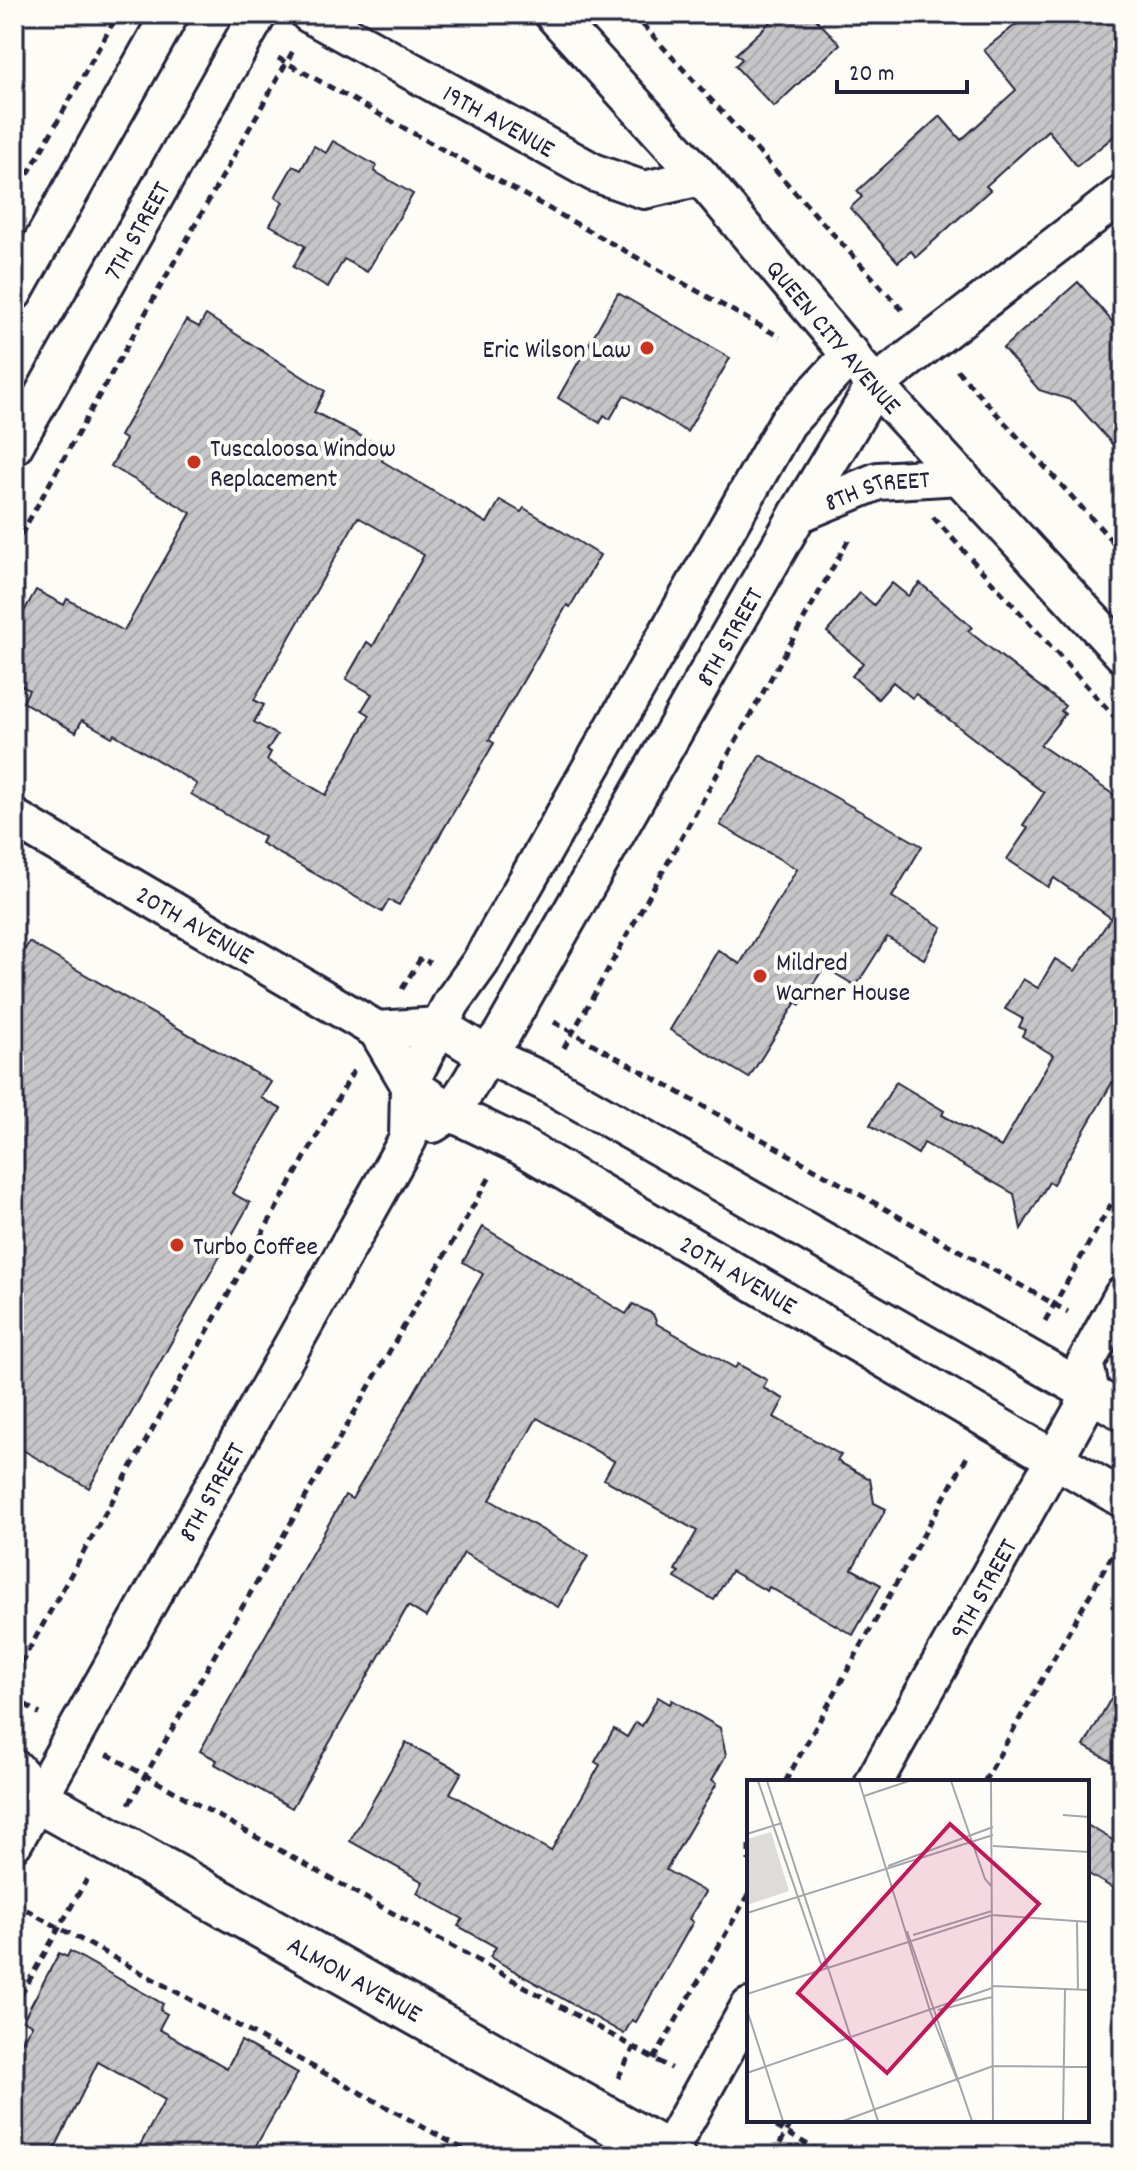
<svg xmlns="http://www.w3.org/2000/svg" width="1137" height="2170" viewBox="0 0 1137 2170" font-family="Dekko,sans-serif">
<style>
.building{fill:url(#building-hatch);stroke:#22223b;stroke-width:2;fill-rule:evenodd}
.lines{fill:none;stroke-linecap:round;stroke-linejoin:round}
.street-casing{stroke:#22223b;stroke-width:42}
.secondary-casing{stroke:#22223b;stroke-width:50}
.path{stroke:#22223b;stroke-width:5;stroke-dasharray:8 6;stroke-linecap:butt}
.street{stroke:#fdfcf7;stroke-width:36}
.secondary{stroke:#fdfcf7;stroke-width:44}
.poi-dot{fill:#c8321e;stroke:#fdfcf7;stroke-width:3}
.labels{text-anchor:middle;stroke-width:8;stroke-linejoin:round;paint-order:stroke}
.street-label{font-size:26px;fill:#22223b;stroke:#fdfcf7}
.poi-label{font-size:26px;fill:#22223b;stroke:#fdfcf7;text-anchor:start}
.inset-road{fill:none;stroke:#a5a5ac;stroke-width:2}
.view{fill:#c2185b;fill-opacity:0.15;stroke:#c2185b;stroke-width:4}
.inset-edge{fill:none;stroke:#22223b;stroke-width:4}
</style>
<defs>
<pattern id="building-hatch" width="6" height="6" patternUnits="userSpaceOnUse" patternTransform="scale(2)"><rect width="6" height="6" fill="#c6c6c8"/><path d="M-1 1l2-2M0 6l6-6M5 7l2-2" fill="none" stroke="#aaaaad"/></pattern>
</defs>
<rect width="100%" height="100%" fill="#fdfcf7"/>
<filter id="ink" filterUnits="userSpaceOnUse"><feTurbulence type="fractalNoise" baseFrequency=".0125" numOctaves="2"/><feDisplacementMap in="SourceGraphic" scale="16" xChannelSelector="R" yChannelSelector="G"/><feConvolveMatrix kernelMatrix="1 2 1 2 8 2 1 2 1" color-interpolation-filters="sRGB"/></filter>
<g filter="url(#ink)">
<g class="building">
<polygon points="779,14 811,14 840,44 774,107 735,66 742,59 736,54"/>
<polygon points="1029,14 1123,14 1123,129 1077,166 1048,130 986,186 990,190 916,257 911,251 898,262 850,208 862,197 857,191 940,116 961,140 1016,90 984,50"/>
<polygon points="333,141 377,166 374,171 413,194 367,272 344,259 328,287 293,267 305,246 270,225 283,202 275,197 293,166 301,170 314,146 326,153"/>
<polygon points="1078,282 1123,334 1123,456 1074,401 1039,390 1003,348"/>
<polygon points="618,293 730,358 687,432 624,395 610,419 604,415 600,423 558,398"/>
<path d="M206 315 325 391 314 412 388 450 382 461 487 523 500 500 521 512 524 508 600 555 570 607 567 605 489 740 494 743 399 905 389 900 382 912 261 843 264 837 191 794 197 784 114 734 112 737 82 720 76 732 23 702 29 690 14 681V629L36 590 64 605 67 599 124 631 191 513 111 466 126 440 120 436 186 320 199 327ZM358 517 424 555 373 646 367 642 346 679 372 694 362 710 370 715 326 795 267 760 271 752 267 750 277 735 254 722 264 705 254 700Z"/>
<polygon points="892,583 908,596 920,583 972,627 968,631 1065,706 1061,711 1065,714 1040,745 1123,801 1123,1064 1053,1184 1049,1182 1021,1229 1014,1194 924,1143 918,1154 870,1125 896,1082 944,1111 942,1115 1001,1147 1053,1055 1022,1036 1025,1030 1019,1027 1023,1019 1005,1009 1023,979 1038,988 1055,959 1075,971 1111,918 1054,878 1048,887 1007,859 1028,828 1023,825 1044,793 916,694 912,698 893,682 878,699 852,676 863,663 827,632 860,593 874,605"/>
<polygon points="760,755 922,846 892,897 942,927 924,959 887,937 856,986 824,967 800,1005 796,1002 749,1078 670,1030 718,950 740,964 797,869 720,825"/>
<polygon points="29,942 271,1082 261,1098 281,1109 232,1193 250,1203 89,1488 14,1445 14,969"/>
<polygon points="483,1227 626,1314 633,1304 653,1314 657,1324 735,1368 738,1364 767,1380 763,1388 784,1399 774,1417 841,1455 837,1461 870,1479 874,1503 886,1509 852,1569 881,1585 853,1635 769,1587 767,1591 731,1571 714,1600 675,1578 679,1572 675,1570 697,1531 604,1479 614,1461 537,1418 490,1500 588,1556 558,1607 464,1553 426,1617 408,1606 292,1808 215,1764 217,1760 200,1751 345,1495 352,1499 483,1274 463,1262"/>
<polygon points="1123,1677 1123,1768 1084,1746"/>
<polygon points="658,1697 670,1704 672,1700 720,1728 726,1755 712,1780 717,1783 666,1870 705,1892 689,1919 693,1922 636,2022 632,2020 624,2034 490,1957 496,1947 458,1926 463,1919 417,1893 423,1882 350,1841 406,1743 462,1772 450,1793 551,1851 600,1765 595,1762 614,1729 627,1737 636,1722 642,1726"/>
<polygon points="1087,1825 1123,1846 1123,1894 1087,1873"/>
<polygon points="70,1951 163,2004 160,2010 167,2014 159,2029 227,2068 241,2041 298,2073 250,2156 134,2156 165,2100 98,2062 51,2156 14,2156 14,2053 32,2025 23,2020 59,1953 67,1957"/>
</g>
<g class="lines">
<g class="street-casing">
<g id="street">
<path id="s1" d="M309 14 595 173 644 190 701 177"/>
<path id="s2" d="M553 14 701 177 875 385 1123 654"/>
<polyline points="14,292 170,14"/>
<path id="s3" d="M14 446 258 14"/>
<path id="s4" d="M798 514 878 481 960 476"/>
<path id="s5" d="M14 818 377 1030 409 1084 452 1113 519 1145 1123 1499"/>
<polyline points="377,1030 439,1026 485,1054 545,1082 1123,1412"/>
<path id="s6" d="M433 1124C466 1105 477 1063 502 1034L798 514 875 385 1123 193"/>
<path id="s7" d="M874 1782 1091 1394 1085 1364 1123 1295"/>
<path id="s8" d="M14 1842 408 1139 409 1084 452 1002 480 963 787 423 851 354"/>
<polyline points="666,2156 749,2007"/>
</g>
</g>
<g class="secondary-casing">
<g id="secondary">
<path id="s9" d="M14 1773 38 1800 672 2156"/>
</g>
</g>
<g class="path">
<polyline points="633,14 904,312"/>
<polyline points="278,58 780,337"/>
<polyline points="14,199 118,14"/>
<polyline points="957,370 1123,553"/>
<polyline points="933,517 1123,726"/>
<polyline points="14,547 294,49"/>
<polyline points="402,989 421,958 430,963"/>
<polyline points="554,1022 1068,1312"/>
<polyline points="564,1048 850,537"/>
<polyline points="1045,1321 1123,1183"/>
<polyline points="14,1676 354,1070"/>
<polyline points="14,1697 40,1714"/>
<polyline points="107,1754 671,2068"/>
<polyline points="785,1782 968,1455"/>
<polyline points="984,1782 1123,1536"/>
<polyline points="129,1804 491,1175"/>
<polyline points="749,1845 749,1861"/>
<polyline points="14,1903 476,2156"/>
<polyline points="14,2007 87,1879"/>
<polyline points="654,2059 749,1893"/>
<polyline points="618,2078 634,2047"/>
<polyline points="764,2120 828,2156"/>
<polyline points="773,2156 793,2120"/>
</g>
<use href="#street" class="street"/>
<use href="#secondary" class="secondary"/>
</g>
</g>
<g class="poi-dot">
<circle cx="647" cy="348" r="8"/>
<circle cx="194" cy="462" r="8"/>
<circle cx="760" cy="976" r="8"/>
<circle cx="177" cy="1245" r="8"/>
</g>
<g class="labels">
<g class="street-label">
<text dy="9" stroke="none"><textPath href="#s1" startOffset="218">19TH AVENUE</textPath></text>
<text dy="9" stroke="none"><textPath href="#s3" startOffset="248">7TH STREET</textPath></text>
<text dy="9" stroke="none"><textPath href="#s2" startOffset="428">QUEEN CITY AVENUE</textPath></text>
<text dy="9" stroke="none"><textPath href="#s4" startOffset="84">8TH STREET</textPath></text>
<text dy="9" stroke="none"><textPath href="#s6" startOffset="572">8TH STREET</textPath></text>
<text dy="9" stroke="none"><textPath href="#s5" startOffset="210">20TH AVENUE</textPath></text>
<text dy="9" stroke="none"><textPath href="#s5" startOffset="864">20TH AVENUE</textPath></text>
<text dy="9" stroke="none"><textPath href="#s8" startOffset="402">8TH STREET</textPath></text>
<text dy="9" stroke="none"><textPath href="#s7" startOffset="222">9TH STREET</textPath></text>
<text dy="9" stroke="none"><textPath href="#s9" startOffset="400">ALMON AVENUE</textPath></text>
</g>
<g class="poi-label">
<text x="631" y="357" text-anchor="end">Eric Wilson Law</text>
<text x="210" y="456">Tuscaloosa Window<tspan x="210" dy="30">Replacement</tspan></text>
<text x="776" y="970">Mildred<tspan x="776" dy="30">Warner House</tspan></text>
<text x="193" y="1254">Turbo Coffee</text>
</g>
</g>
<g transform="translate(747 1780)">
<rect width="342" height="342" fill="#fdfcf7"/>
<path d="M24 52 42 111 0 125V59Z" fill="#dddcdb"/>
<path class="inset-road" d="M11 1 74 184 80 187M20 1 131 341M112 1 183 231 211 302M204 1 238 99 245 107M244 1 246 341M117 16 162 1M316 35 342 37M0 54 35 43M246 66 342 72M141 86 246 47M0 133 246 55M330 141 331 210M160 151 225 341M166 155 245 131M245 206 342 210M0 218V214L245 135 342 142M0 230 36 341M191 230 245 217M0 293 245 208M96 341 246 286 342 287M316 341 318 209"/>
<path class="view" d="M203 44 292 124 140 293 51 213Z"/>
<rect width="342" height="342" class="inset-edge"/>
</g>
<rect width="1137" height="2170" fill="none" stroke="#fdfcf7" stroke-width="48"/>
<rect x="24" y="24" width="1089" height="2122" fill="none" stroke="#22223b" stroke-width="3" filter="url(#ink)"/>
<path d="M837 80v12h130v-12" fill="none" stroke="#22223b" stroke-width="4"/>
<text x="849" y="80" font-size="24" fill="#22223b" stroke="#fdfcf7" stroke-width="6" paint-order="stroke">20 m</text>
</svg>
